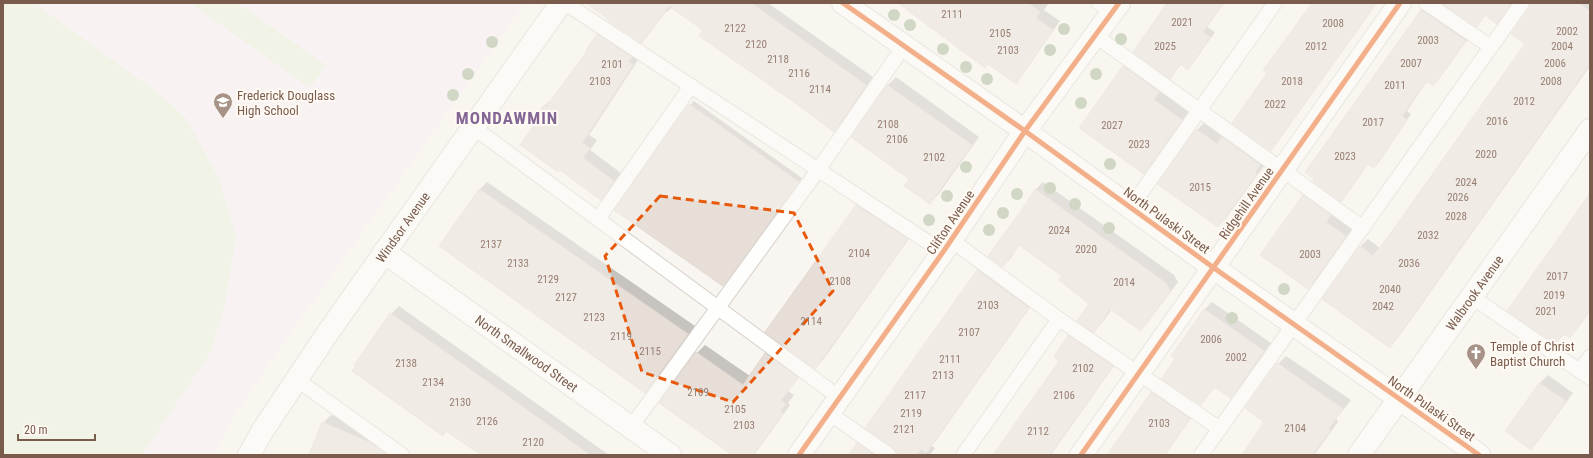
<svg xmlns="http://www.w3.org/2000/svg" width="1593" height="458" viewBox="0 0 1593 458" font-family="'Roboto Condensed',sans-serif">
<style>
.education{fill:#f6eef6}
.green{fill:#e7f0db}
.shadow{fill:#0003}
.building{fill:#e6ded7;stroke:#e2d8d2}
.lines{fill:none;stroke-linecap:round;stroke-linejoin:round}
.service-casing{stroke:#d7d1cb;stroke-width:16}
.minor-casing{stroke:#d7d1cb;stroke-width:24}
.tertiary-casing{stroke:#d7d1cb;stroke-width:24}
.service{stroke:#fefefd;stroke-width:14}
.minor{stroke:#fefefd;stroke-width:22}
.tertiary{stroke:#fefefd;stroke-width:22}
.cycleway-casing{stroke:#fffaf3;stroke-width:8}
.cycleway{stroke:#e8590c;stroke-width:5}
.tree{fill:#9eb190}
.marked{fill:none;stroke:#e8590c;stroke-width:3;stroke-dasharray:8 5;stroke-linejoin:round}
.labels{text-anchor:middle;stroke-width:4;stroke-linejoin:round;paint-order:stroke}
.number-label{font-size:11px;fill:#977e72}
.poi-label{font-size:13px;fill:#7a5c4d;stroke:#fffaf3;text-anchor:start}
.street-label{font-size:13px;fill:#7a5c4d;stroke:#fffaf3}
.district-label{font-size:17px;font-weight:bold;letter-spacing:1px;fill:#846695;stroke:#fffaf3}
</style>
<rect width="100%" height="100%" fill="#f9f5f0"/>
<polygon class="education" points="3,3 525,3 266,367 235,414 214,455 3,455"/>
<g class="green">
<polygon points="3,3 34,3 157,92 186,118 220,181 236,237 225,304 211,352 142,455 3,455"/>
<polygon points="190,3 237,3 326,65 310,88"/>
</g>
<g class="shadow">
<polygon points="611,3 768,3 873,77 842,123 834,130 705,29 673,7 665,13 649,34 642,42"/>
<polygon points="900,3 1047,3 1048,4 1044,10 1060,21 1023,74 1015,82"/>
<polygon points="1169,3 1224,3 1207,27 1215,32 1193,63 1188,68 1182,64 1170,77"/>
<polygon points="1443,3 1513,3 1497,22 1486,15 1476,26"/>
<polygon points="1531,3 1590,3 1590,66 1398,338 1390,346 1360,247 1368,239 1380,248 1526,43"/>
<polygon points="1426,5 1471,35 1438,80 1433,85 1427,81 1407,111 1411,114 1379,162 1374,167 1369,163 1346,195 1316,179 1307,172 1421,10"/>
<polygon points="605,27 640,57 589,135 597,140 590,150 621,173 608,191 601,199 533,121 544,106 552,99 553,99 588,51 598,35"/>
<polygon points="1132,59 1189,111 1152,165 1144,173 1081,128 1124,67"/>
<polygon points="896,77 979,137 938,195 930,203 910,179 853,136 888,85"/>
<polygon points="694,101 802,178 723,285 690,105"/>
<polygon points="1205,122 1268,156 1262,164 1264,166 1226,218 1218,226 1197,130"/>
<polygon points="487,182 695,326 653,383 645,391 479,190"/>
<polygon points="1043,182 1174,275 1178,282 1148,322 1140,330 1112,309 1102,323 1094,331 1091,304 1063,276 1020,244 1011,258 1003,266 1024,208 1035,190"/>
<polygon points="1311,188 1353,228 1316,280 1308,288 1303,196"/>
<polygon points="1590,195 1590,312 1570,337 1565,333 1556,343"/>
<polygon points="865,197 915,230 823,360 815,368 856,205"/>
<polygon points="986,262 1036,299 932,446 935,448 930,455 850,455 866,436 893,454 898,455 895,448 867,428 978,270"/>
<polygon points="1212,302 1271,343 1239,389 1231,397 1216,386 1200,404 1177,359 1204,310"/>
<polygon points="399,306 609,455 482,455 447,430 443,435 391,314"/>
<polygon points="1075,330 1118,360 1051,455 995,455 1061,361 1069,336"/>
<polygon points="705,345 750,376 766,354 774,346 805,369 788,391 794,395 788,403 790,405 754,455 734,455 661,402 697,353"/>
<polygon points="1286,356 1351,400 1336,419 1338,422 1314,455 1242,455 1266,422 1278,364"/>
<polygon points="1548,375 1573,393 1539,440 1531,448 1506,430 1540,383"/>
<polygon points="1157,389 1194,414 1165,455 1108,455"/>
<polygon points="331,415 375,433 380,437 373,455 310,455 323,423"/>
</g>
<g class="building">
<polygon points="586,3 751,3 866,85 834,132 794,102 699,36 703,30 669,6 642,43 607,20 608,19"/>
<polygon points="898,3 1028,3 1040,12 1036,18 1053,30 1016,84 988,64 985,68"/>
<polygon points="1167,3 1224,3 1203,32 1210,37 1188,70 1181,64 1170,79 1133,52"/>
<polygon points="1312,3 1377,3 1271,151 1232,123 1267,73 1263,70"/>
<polygon points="1441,3 1512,3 1497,24 1485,15 1477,27"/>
<polygon points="1530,3 1579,3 1590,11 1590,64 1390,348 1322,299 1360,246 1373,256 1387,238 1525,44 1511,34 1529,8"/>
<polygon points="1421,10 1466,41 1433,86 1426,81 1402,116 1407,120 1374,168 1368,164 1341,202 1313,181 1314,179 1305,172"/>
<polygon points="597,34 632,57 628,62 633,65 582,143 590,148 583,158 614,181 601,200 560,170 558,172 520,145 535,124 532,122 543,106 546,107 587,51 586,50"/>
<polygon points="1123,66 1159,92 1154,100 1182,120 1144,174 1079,128"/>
<polygon points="887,85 972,145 930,204 904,186 909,179 851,137"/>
<polygon points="689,104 799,182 723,286 614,210"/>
<polygon points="1196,129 1217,144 1222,137 1260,165 1255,172 1257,174 1218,227 1157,184"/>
<polygon points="479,189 688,334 645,393 439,246"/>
<polygon points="1035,189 1166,283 1170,291 1141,331 1110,309 1094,333 1077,321 1089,304 1059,280 1062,276 1019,245 1003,267 988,256 1023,208"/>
<polygon points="1590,193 1590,311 1570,338 1563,333 1556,344 1507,311"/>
<polygon points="1303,195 1331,215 1326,222 1346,236 1308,289 1260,255"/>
<polygon points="856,205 908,239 815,369 765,332"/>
<polygon points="977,270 1029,308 926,453 921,449 917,455 897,455 894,448 865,428"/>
<polygon points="1204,309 1264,351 1231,398 1214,387 1201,405 1161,379 1175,359 1171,356"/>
<polygon points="390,313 523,407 590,455 481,455 446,431 443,436 377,389 352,371 356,366 354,365"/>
<polygon points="1068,335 1113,366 1050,455 993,455 1059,361 1054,357"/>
<polygon points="696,352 743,385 765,353 798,378 781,400 786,404 780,411 783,413 753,455 732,455 659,403"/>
<polygon points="1277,363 1343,409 1329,428 1330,431 1312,455 1242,455 1264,422 1245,408"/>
<polygon points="1539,383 1566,401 1531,450 1505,431"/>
<polygon points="1151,392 1190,419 1165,455 1107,455"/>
<polygon points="322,422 369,442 387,455 309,455"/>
<polygon points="857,443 874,455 848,455"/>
</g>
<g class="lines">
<g class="service-casing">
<g id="service">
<polyline points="565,3 943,252"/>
<polyline points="1099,3 1113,13"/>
<polyline points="1426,3 1491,47"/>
<polyline points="1096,36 1363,228"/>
<polyline points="473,127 840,398"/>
<polyline points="1131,207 1275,3"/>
<polyline points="598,219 691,86"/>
<polyline points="951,240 1059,319 1220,429"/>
<polyline points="1472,297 1590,378"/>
<polyline points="1580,371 1590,357"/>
<polyline points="296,379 402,455"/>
<polyline points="829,413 889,455"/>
<polyline points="631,427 818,170 904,46"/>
<polyline points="963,455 1059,319"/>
<polyline points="1201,455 1522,3"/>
</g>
</g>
<g class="minor-casing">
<g id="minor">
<path id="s1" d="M384 252 670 455"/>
<polyline points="1081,455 1400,3"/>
<path id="s2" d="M1359 455 1590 130"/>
</g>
</g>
<g class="tertiary-casing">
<g id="tertiary">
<polyline points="843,3 1025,131 1214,268 1479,455"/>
<path id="s3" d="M249 455 263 430 327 334 561 3"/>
<polyline points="799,455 943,252 1025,131 1119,3"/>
</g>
</g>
<use href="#service" class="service"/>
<use href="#minor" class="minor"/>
<use href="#tertiary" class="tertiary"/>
<g class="cycleway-casing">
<g id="cycleway">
<polyline points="843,3 1025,131 1214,268 1479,455"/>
<polyline points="799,455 943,252 1025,131 1119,3"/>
<polyline points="1081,455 1400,3"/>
</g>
</g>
<use href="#cycleway" class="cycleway"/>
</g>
<g class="tree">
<circle cx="894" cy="15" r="6"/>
<circle cx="910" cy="25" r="6"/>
<circle cx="1064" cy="29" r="6"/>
<circle cx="1121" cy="39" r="6"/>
<circle cx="492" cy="42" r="6"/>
<circle cx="943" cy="49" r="6"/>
<circle cx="1050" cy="50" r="6"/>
<circle cx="966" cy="67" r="6"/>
<circle cx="468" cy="74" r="6"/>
<circle cx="1096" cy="74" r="6"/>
<circle cx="987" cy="79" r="6"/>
<circle cx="453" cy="95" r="6"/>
<circle cx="1081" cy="103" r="6"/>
<circle cx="1110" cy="164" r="6"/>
<circle cx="966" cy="167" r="6"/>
<circle cx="1050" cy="188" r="6"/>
<circle cx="1017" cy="194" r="6"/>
<circle cx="947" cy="196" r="6"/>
<circle cx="1075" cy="204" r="6"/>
<circle cx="1003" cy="213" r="6"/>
<circle cx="929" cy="220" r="6"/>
<circle cx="1109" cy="228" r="6"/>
<circle cx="989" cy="230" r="6"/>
<circle cx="1284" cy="289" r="6"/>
<circle cx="1232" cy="318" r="6"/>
</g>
<path d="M0 0H1593V458H0ZM660 196 794 213 833 291 733 402 642 372 605 256Z" fill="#f9f5f0" fill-opacity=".55" fill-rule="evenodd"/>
<path class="marked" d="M660 196 794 213 833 291 733 402 642 372 605 256Z"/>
<defs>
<g id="school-pin" transform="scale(1)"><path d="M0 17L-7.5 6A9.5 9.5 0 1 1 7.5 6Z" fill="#a69286" stroke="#fffaf3"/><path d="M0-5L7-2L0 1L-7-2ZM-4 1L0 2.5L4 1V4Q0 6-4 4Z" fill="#fff"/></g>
<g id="church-pin" transform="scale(1)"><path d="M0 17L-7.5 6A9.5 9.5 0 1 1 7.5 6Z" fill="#a69286" stroke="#fffaf3"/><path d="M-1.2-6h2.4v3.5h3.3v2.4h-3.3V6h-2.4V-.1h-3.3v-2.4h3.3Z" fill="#fff"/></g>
</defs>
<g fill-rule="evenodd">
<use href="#school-pin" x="223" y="102"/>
<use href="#church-pin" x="1476" y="353"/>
</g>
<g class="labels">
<g class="number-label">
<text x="952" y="18">2111</text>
<text x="1182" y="26">2021</text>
<text x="1333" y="27">2008</text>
<text x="735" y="32">2122</text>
<text x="1567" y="35">2002</text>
<text x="1000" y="37">2105</text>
<text x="1428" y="44">2003</text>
<text x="756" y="48">2120</text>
<text x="1165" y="50">2025</text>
<text x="1316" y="50">2012</text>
<text x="1562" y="50">2004</text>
<text x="1008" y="54">2103</text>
<text x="778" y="63">2118</text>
<text x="1411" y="67">2007</text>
<text x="1555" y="67">2006</text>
<text x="612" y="68">2101</text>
<text x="799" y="77">2116</text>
<text x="600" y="85">2103</text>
<text x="1292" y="85">2018</text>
<text x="1551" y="85">2008</text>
<text x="1395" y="89">2011</text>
<text x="820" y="93">2114</text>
<text x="1524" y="105">2012</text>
<text x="1275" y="108">2022</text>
<text x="1497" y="125">2016</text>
<text x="1373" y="126">2017</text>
<text x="888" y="128">2108</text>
<text x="1112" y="129">2027</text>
<text x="897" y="143">2106</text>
<text x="1139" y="148">2023</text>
<text x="1486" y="158">2020</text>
<text x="1345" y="160">2023</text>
<text x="934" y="161">2102</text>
<text x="1466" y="186">2024</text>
<text x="1200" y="191">2015</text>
<text x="1458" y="201">2026</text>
<text x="1456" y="220">2028</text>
<text x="1059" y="234">2024</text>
<text x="1428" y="239">2032</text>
<text x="491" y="248">2137</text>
<text x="1086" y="253">2020</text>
<text x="859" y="257">2104</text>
<text x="1310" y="258">2003</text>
<text x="518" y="267">2133</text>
<text x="1409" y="267">2036</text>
<text x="1557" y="280">2017</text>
<text x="548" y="283">2129</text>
<text x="840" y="285">2108</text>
<text x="1124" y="286">2014</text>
<text x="1390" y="293">2040</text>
<text x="1554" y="299">2019</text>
<text x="566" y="301">2127</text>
<text x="988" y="309">2103</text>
<text x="1383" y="310">2042</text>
<text x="1546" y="315">2021</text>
<text x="594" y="321">2123</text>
<text x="811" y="325">2114</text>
<text x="969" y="336">2107</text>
<text x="621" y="340">2119</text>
<text x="1211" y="343">2006</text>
<text x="650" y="355">2115</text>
<text x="1236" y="361">2002</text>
<text x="950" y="363">2111</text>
<text x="406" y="367">2138</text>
<text x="1083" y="372">2102</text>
<text x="943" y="379">2113</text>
<text x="433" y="386">2134</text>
<text x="698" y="396">2109</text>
<text x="915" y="399">2117</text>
<text x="1064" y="399">2106</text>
<text x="460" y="406">2130</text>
<text x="735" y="413">2105</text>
<text x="911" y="417">2119</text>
<text x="487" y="425">2126</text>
<text x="1159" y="427">2103</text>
<text x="744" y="429">2103</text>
<text x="1295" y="432">2104</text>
<text x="904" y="433">2121</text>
<text x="1038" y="435">2112</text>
<text x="533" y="446">2120</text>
</g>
<g class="poi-label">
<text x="237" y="100">Frederick Douglass<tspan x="237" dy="15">High School</tspan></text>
<text x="1490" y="351">Temple of Christ<tspan x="1490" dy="15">Baptist Church</tspan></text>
</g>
<g class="street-label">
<text transform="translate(1246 203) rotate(-55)" y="5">Ridgehill Avenue</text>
<text transform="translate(1167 220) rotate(36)" y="5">North Pulaski Street</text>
<text transform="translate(950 222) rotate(-56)" y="5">Clifton Avenue</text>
<text dy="5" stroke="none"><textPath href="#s3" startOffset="275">Windsor Avenue</textPath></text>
<text dy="5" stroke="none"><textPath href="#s2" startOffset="199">Walbrook Avenue</textPath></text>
<text dy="5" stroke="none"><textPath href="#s1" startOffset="175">North Smallwood Street</textPath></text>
<text transform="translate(1432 408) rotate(35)" y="5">North Pulaski Street</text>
</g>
<g class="district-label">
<text x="507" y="124">MONDAWMIN</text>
</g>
</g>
<rect width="1593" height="458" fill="none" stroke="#7a5c4d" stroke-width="8"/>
<path d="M18 434v6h77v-6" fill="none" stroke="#7a5c4d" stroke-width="2"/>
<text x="24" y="434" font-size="12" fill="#7a5c4d" stroke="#fffaf3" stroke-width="3" paint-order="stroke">20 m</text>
</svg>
